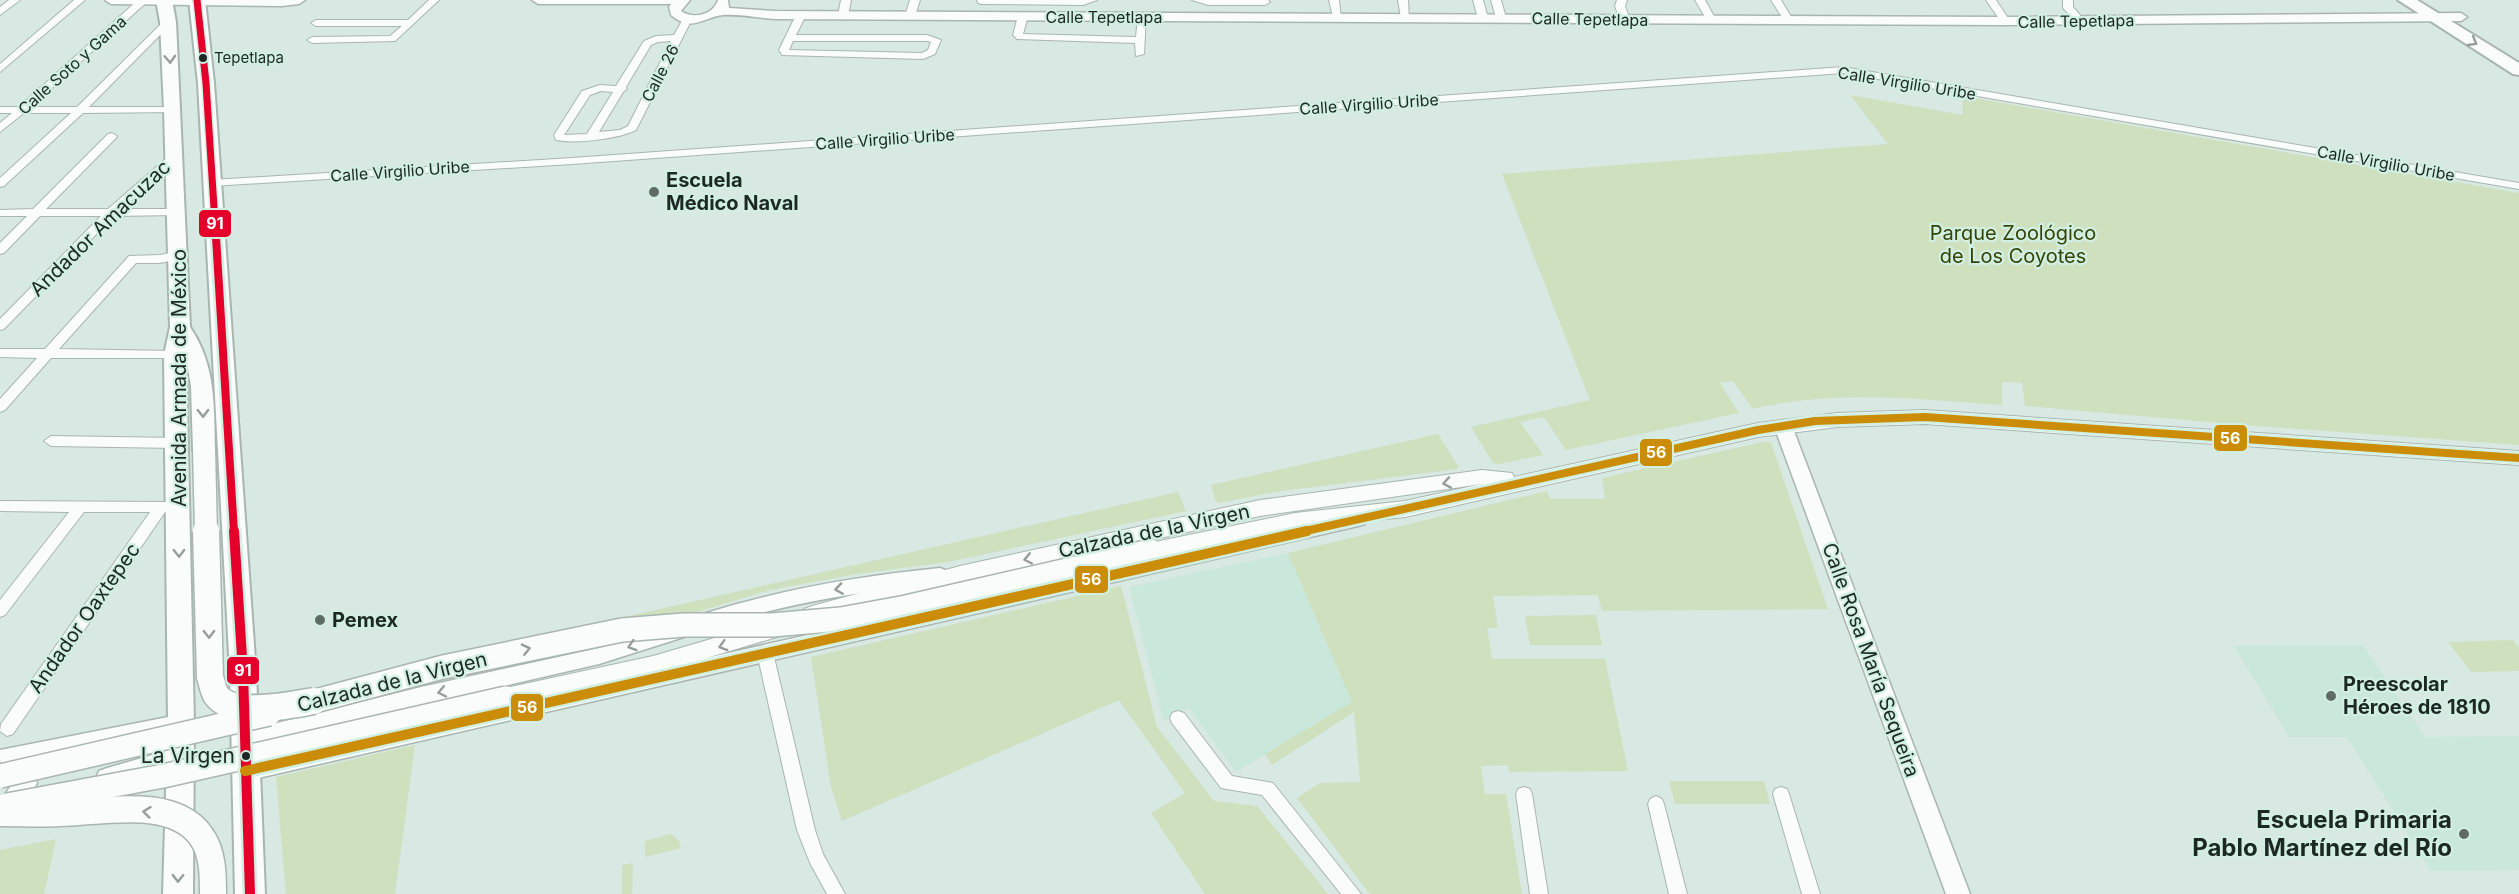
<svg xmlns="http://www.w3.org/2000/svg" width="2519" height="894" viewBox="0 0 2519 894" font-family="Inter,sans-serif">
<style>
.built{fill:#cae7dc}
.green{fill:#cee0be}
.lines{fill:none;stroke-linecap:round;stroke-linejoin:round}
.minor-casing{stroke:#a9b5b0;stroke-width:2}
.tertiary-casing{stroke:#a9b5b0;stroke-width:3}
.secondary-casing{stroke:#a9b5b0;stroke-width:2}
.primary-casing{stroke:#a9b5b0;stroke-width:4}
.minor{fill:#f9fcfb;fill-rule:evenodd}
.tertiary{fill:#f9fcfb;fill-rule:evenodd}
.secondary{fill:#f9fcfb;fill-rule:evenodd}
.primary{fill:#f9fcfb;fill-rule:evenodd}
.secondary-bridge-casing{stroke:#a9b5b0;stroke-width:26;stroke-linecap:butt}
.primary-bridge-far1-casing{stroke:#a9b5b0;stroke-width:25;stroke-linecap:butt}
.primary-bridge-casing{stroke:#a9b5b0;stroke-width:29;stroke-linecap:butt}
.secondary-bridge{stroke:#f9fcfb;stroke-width:23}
.primary-bridge-far1{stroke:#f9fcfb;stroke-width:22}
.primary-bridge{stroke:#f9fcfb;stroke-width:26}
.bus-1-far2-casing{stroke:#d1efe3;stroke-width:10}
.bus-1-far1-casing{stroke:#d1efe3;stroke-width:13}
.bus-1-casing{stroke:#d1efe3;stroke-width:15}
.bus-2-far1-casing{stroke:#d1efe3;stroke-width:13}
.bus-2-casing{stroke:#d1efe3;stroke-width:15}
.bus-1-far2{stroke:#e4002b;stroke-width:7}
.bus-1-far1{stroke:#e4002b;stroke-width:8}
.bus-1{stroke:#e4002b;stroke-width:10}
.bus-2-far1{stroke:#cb8d07;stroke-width:8}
.bus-2{stroke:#cb8d07;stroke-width:10}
.oneway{stroke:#969d9a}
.bus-dot{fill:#1d2824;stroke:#d1efe3;stroke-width:2}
.poi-dot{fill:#5e6b66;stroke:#d1efe3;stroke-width:2}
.labels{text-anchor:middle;stroke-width:4.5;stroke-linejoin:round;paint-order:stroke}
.far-bus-label{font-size:15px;fill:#1d2824;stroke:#d1efe3;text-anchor:start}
.far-street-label{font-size:16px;fill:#1d2824;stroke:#d1efe3}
.poi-label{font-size:20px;font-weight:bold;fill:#1d2824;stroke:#d1efe3;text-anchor:start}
.street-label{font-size:20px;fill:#1d2824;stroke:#d1efe3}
.park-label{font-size:20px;fill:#354402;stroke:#d1efe3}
.near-bus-label{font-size:21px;fill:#1d2824;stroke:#d1efe3;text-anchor:end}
.near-poi-label{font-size:24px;font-weight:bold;fill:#1d2824;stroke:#d1efe3;text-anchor:end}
.line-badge{stroke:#d1efe3;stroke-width:2}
.badge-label{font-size:16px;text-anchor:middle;font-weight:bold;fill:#fff}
</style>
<rect width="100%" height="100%" fill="#d8e8e2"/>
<g class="built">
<polygon points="1288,553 1352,702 1236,772 1189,708 1164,721 1129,587"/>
<polygon points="2363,645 2425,737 2519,736 2519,870 2431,871 2347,737 2289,737 2234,646"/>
</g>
<g class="green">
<path d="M1850 95 1963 115 1962 96 2519 193V445L2231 424 2025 406 2022 383 2002 382V405C1920 399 1835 389 1753 409L1733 381 1720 383 1739 413 1566 450 1544 417 1520 422 1543 455 1499 464 1493 463 1471 427 1590 400 1502 174 1888 144Z"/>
<polygon points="1438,434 1458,466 1457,469 1274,492 1219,503 1215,500 1211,485"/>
<polygon points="1767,441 1771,443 1828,609 1602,611 1598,595 1493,596 1498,628 1487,628 1492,659 1605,659 1628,771 1509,772 1508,765 1481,766 1485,794 1506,794 1522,894 1370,894 1297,798 1320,783 1360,782 1354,712 1272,765 1265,754 1352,702 1288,553 1547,491 1550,499 1605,499 1602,478"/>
<polygon points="1178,492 1186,511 948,562 857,574 770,590 691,614 478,650"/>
<polygon points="1121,586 1157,727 1214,801 1257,806 1328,894 1205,894 1151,813 1185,793 1119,700 842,821 831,787 811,657"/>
<polygon points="1596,615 1602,645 1530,645 1525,616"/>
<polygon points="2513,640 2519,648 2519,671 2471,672 2448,642"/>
<polygon points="415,745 395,894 286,894 276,777"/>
<polygon points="1669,781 1764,781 1770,804 1675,804"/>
<polygon points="671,834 679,841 681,848 645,857 645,841"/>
<polygon points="56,839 44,894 0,894 0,850"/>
<polygon points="633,863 632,894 622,894 622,865"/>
</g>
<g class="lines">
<g class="minor-casing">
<g id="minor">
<polygon points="9,0 20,0 0,15 0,7"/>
<polygon points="74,0 85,0 0,72 0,64"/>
<polygon points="138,0 149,0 31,107 77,107 165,20 171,20 171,24 89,107 173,107 178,110 177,112 83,113 4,186 0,187 0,178 71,113 24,113 0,132 0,123 12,113 0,113 0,107 19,107"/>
<polygon points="429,0 439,0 395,41 312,43 307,40 312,37 390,36 402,26 316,26 311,23 316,20 408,20"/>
<polygon points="841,0 851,0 848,16 843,19 838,16"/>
<polygon points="910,0 920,0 915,16 910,19 905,16"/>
<polygon points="977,0 1097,0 1083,5 981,4 978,3"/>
<polygon points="1192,0 1268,0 1270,2 1265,5 1208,5"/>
<polygon points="1329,0 1339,0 1341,19 1333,17"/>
<polygon points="1398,0 1408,0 1409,20 1401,18"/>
<polygon points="1473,0 1483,0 1488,18 1486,20 1478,18"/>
<polygon points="1491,0 1501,0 1506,18 1504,20 1496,18"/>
<polygon points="1617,0 1627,0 1625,6 1630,20 1628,22 1620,20 1615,6"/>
<polygon points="1695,0 1705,0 1716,20 1714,22 1708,22"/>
<polygon points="1771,0 1781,0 1793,20 1791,22 1785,22"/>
<polygon points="1986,0 1996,0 2010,21 2008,23 2002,23"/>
<polygon points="2063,0 2073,0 2073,7 2085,21 2083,23 2077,23 2063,8"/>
<path d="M801 12 806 15 796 35H927L941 40 935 54 923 59 782 55 779 50 796 15ZM793 41H927L931 42 928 50 922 53 789 50Z"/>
<polygon points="1023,13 1028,16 1023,34 1136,37 1138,17 1146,15 1144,54 1136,56 1135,43 1017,39 1013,35 1018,16"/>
<path d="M684 17 692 19 636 130C618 139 576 144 556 140L554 135 582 91 600 85 616 86 644 41 656 36 674 35ZM671 41 628 126 620 130 599 132 623 92 627 89 626 87 651 45 658 42ZM601 91 613 92 587 134 564 135 590 95Z"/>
<polygon points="1843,67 2519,183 2519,189 1843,73 572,164 211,186 205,183 211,180 572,158"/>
<polygon points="112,133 117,136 116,138 46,209 108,209 170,155 178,155 178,159 122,209 178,209 184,212 178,215 114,216 4,329 0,330 0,319 101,216 40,216 4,253 0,254 0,243 27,216 0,216 0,210 33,209 108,134"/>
<polygon points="179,251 185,255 183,258 160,263 136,263 59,349 175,351 181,355 179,358 51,358 5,410 0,412 0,399 37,358 0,357 0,349 45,349 129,256 160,255"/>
<polygon points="51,436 178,438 185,443 178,448 51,446 44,441"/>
<polygon points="0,501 167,502 172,503 174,507 172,511 165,512 13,734 7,736 0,731 1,724 150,512 84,512 5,615 0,617 0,600 69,512 0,511"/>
<polygon points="765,647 770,649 773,653 815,830 823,854 845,894 827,894 810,863 797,830 757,653 760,649"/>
<polygon points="1178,711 1184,713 1232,776 1273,783 1361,894 1341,894 1262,795 1221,788 1172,723 1170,718 1172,713"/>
<polygon points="1524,787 1530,789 1532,794 1548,894 1530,894 1516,794 1518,789"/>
<polygon points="1781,787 1787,789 1789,794 1820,894 1802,894 1773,794 1775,789"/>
<polygon points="1656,796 1662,799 1664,804 1687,894 1669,894 1648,804 1650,799"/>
</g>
</g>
<g class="tertiary-casing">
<g id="tertiary">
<polygon points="105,0 305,0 299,4 282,6 111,4"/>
<path d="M532 0H690L681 11C694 20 714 14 718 0H728L729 8 775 11 2005 17 2461 13 2467 17 2461 21 2005 25 775 19C758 18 740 14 723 15 704 17 692 33 671 15L669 7 671 4H538Z"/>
<polygon points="1783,420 1789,422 1792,426 1970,894 1946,894 1774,426 1777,422"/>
<polygon points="1358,512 1365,514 1367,519 1365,524 1358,526 245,781 237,778 234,771 237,764 245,761"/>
<path d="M940 568 947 571 950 576 947 581 940 584C860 591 783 604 706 629L699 627 696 621 699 615 706 613C783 589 860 576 940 568Z"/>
<polygon points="677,623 684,625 687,631 684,637 599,664 421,705 245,749 237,747 234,740 237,733 421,687 599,648"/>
<path d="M173 716 181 719 184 725 181 731 173 734 27 764 30 765 37 783C31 796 21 814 8 819L0 816V802L14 781 13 778C0 772 0 766 0 750Z"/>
<polygon points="180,747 188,750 191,757 188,764 107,788 99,785 96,778 99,771 107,768"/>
</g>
</g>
<g class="secondary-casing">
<g id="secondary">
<polygon points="1925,410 2519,451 2519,465 1925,424 1837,427 1758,437 1405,517 1295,529 1150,559 1143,557 1140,551 1143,545 1150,543 1295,513 1405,501 1482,484 1260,516 960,582 812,624 804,621 801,615 804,609 812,606 960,566 1260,500 1482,470 1512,473 1514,477 1758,423 1837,413"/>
<polygon points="779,619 787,622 790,628 787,634 653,674 506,708 498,705 495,698 498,691 506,688 653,656"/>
</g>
</g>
<g class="primary-casing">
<g id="primary">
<path d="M156 0H172L176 22 190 327C216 365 214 406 215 450L212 456 204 458 196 456 193 450 191 386 186 358 194 723 193 894H163L168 723 164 355 170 327 164 110 160 22Z"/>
<polygon points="189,0 205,0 214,83 256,673 265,894 235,894 230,673 198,83"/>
<polygon points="2398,0 2417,0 2519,63 2519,75 2513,74"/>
</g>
</g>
<use href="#minor" class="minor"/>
<use href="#tertiary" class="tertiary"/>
<use href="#secondary" class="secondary"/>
<use href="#primary" class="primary"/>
<g class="secondary-bridge-casing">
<g id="secondary-bridge">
<polyline points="300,705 443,667 622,630 684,625 772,625 841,619 906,607 1150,551"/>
<polyline points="0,776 269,714"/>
<polyline points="7,805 163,776 506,698"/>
</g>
</g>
<g class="primary-bridge-far1-casing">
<polyline id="primary-bridge-far1" points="204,450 206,532"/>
</g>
<g class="primary-bridge-casing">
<g id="primary-bridge">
<path d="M206 531 210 677C212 683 213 690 216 695 233 718 290 705 314 701"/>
<path d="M0 813C20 813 40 814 60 813 101 812 173 796 201 836 213 852 213 875 213 894"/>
</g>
</g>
<use href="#secondary-bridge" class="secondary-bridge"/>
<use href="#primary-bridge-far1" class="primary-bridge-far1"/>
<use href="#primary-bridge" class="primary-bridge"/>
<g class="bus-1-far2-casing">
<polyline id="bus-1-far2" points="197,0 206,83 216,239"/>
</g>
<g class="bus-1-far1-casing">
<polyline id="bus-1-far1" points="216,237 234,532"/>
</g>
<g class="bus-1-casing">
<polyline id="bus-1" points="234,531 243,673 250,894"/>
</g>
<g class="bus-2-far1-casing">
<polyline id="bus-2-far1" points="1301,532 1758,430 1815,421 1925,417 2519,458"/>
</g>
<g class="bus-2-casing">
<polyline id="bus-2" points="245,771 1307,531"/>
</g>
<use href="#bus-1-far2" class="bus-1-far2"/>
<use href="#bus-1-far1" class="bus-1-far1"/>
<use href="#bus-1" class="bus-1"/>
<use href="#bus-2-far1" class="bus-2-far1"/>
<use href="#bus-2" class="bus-2"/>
</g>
<defs><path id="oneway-chevron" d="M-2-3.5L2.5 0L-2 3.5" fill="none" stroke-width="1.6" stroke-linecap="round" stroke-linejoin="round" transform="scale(1.5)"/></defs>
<g class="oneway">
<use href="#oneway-chevron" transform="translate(2473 42) rotate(31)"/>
<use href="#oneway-chevron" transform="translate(170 59) rotate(87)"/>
<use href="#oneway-chevron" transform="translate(203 413) rotate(89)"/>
<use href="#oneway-chevron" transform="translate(1447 483) rotate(170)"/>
<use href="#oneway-chevron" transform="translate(179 553) rotate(89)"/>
<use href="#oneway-chevron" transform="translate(1028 559) rotate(168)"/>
<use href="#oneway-chevron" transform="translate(839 589) rotate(171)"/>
<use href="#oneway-chevron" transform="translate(209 634) rotate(89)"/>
<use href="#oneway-chevron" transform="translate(632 646) rotate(163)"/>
<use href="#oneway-chevron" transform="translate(723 646) rotate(164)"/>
<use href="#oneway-chevron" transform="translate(526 649) rotate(-13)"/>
<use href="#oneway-chevron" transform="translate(442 692) rotate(168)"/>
<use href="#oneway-chevron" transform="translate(147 812) rotate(-174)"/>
<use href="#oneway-chevron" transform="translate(178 878) rotate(91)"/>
</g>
<g class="bus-dot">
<circle cx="203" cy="58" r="5"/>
<circle cx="246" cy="756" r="5"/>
</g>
<g class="poi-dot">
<circle cx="654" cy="192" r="6"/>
<circle cx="320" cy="620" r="6"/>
<circle cx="2331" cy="696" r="6"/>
<circle cx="2464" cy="834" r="6"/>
</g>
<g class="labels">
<g class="far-bus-label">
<text x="214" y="63">Tepetlapa</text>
</g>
<g class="far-street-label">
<text x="1104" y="23">Calle Tepetlapa</text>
<text transform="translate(1590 19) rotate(1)" y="6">Calle Tepetlapa</text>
<text transform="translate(2076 21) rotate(-1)" y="6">Calle Tepetlapa</text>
<text transform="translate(72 65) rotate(-42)" y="6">Calle Soto y Gama</text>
<text transform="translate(660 73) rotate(-63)" y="6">Calle 26</text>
<text transform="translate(1907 83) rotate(9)" y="6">Calle Virgilio Uribe</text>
<text transform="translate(1369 104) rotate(-4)" y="6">Calle Virgilio Uribe</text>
<text transform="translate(885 139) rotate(-4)" y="6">Calle Virgilio Uribe</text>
<text transform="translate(2386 163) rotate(10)" y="6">Calle Virgilio Uribe</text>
<text transform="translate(400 171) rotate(-4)" y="6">Calle Virgilio Uribe</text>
</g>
<g class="poi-label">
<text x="666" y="187">Escuela<tspan x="666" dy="23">Médico Naval</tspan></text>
<text x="332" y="627">Pemex</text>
<text x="2343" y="691">Preescolar<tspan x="2343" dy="23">Héroes de 1810</tspan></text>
</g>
<g class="street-label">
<text transform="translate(100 228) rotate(-44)" y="7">Andador Amacuzac</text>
<text transform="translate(179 378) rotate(-90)" y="7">Avenida Armada de México</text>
<text transform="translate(1154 531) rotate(-12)" y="7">Calzada de la Virgen</text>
<text transform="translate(84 618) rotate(-55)" y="7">Andador Oaxtepec</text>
<text transform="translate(1871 660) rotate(70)" y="7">Calle Rosa María Sequeira</text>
<text transform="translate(392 682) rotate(-14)" y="7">Calzada de la Virgen</text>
</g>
<g class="park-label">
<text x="2013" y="240">Parque Zoológico<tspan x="2013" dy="23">de Los Coyotes</tspan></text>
</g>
<g class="near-bus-label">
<text x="235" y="763">La Virgen</text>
</g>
<g class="near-poi-label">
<text x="2452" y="828">Escuela Primaria<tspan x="2452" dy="28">Pablo Martínez del Río</tspan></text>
</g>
</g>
<g class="line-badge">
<rect x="198" y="209" width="34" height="29" rx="6" fill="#e4002b"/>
<rect x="2213" y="424" width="35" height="28" rx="6" fill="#cb8d07"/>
<rect x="1639" y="438" width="34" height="29" rx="6" fill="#cb8d07"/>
<rect x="1074" y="565" width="35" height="29" rx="6" fill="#cb8d07"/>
<rect x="226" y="656" width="34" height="29" rx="6" fill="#e4002b"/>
<rect x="510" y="693" width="34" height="29" rx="6" fill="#cb8d07"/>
</g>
<g class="badge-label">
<text x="215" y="229">91</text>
<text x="2230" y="444">56</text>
<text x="1656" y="458">56</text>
<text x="1091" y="585">56</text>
<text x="243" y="676">91</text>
<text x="527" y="713">56</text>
</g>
</svg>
